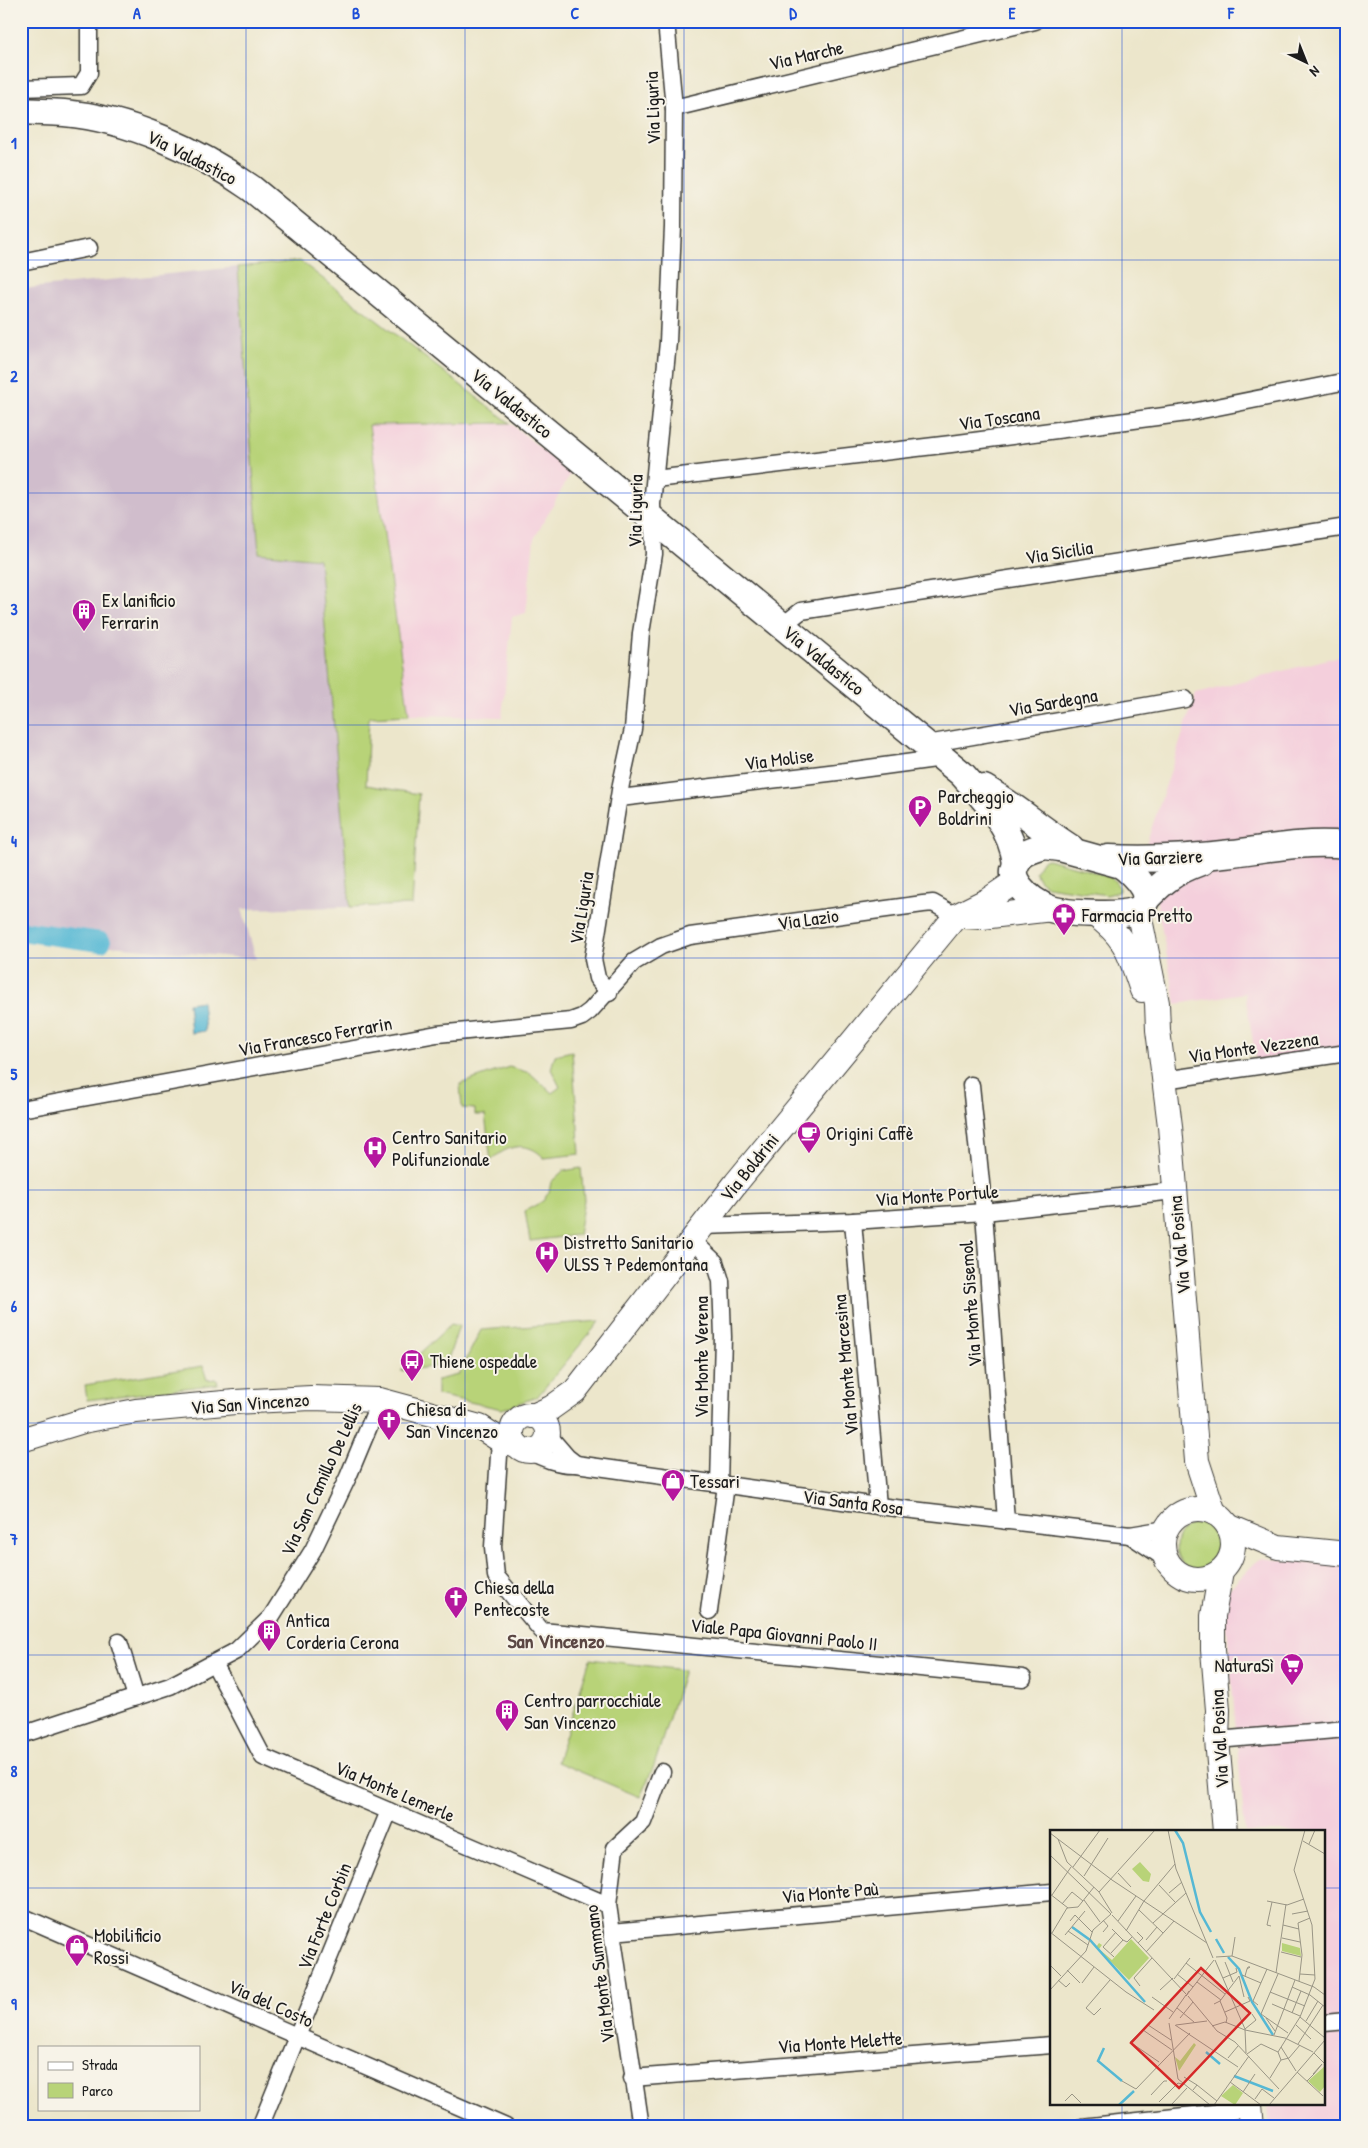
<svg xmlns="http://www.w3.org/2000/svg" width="1368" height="2148" viewBox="0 0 1368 2148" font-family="'Patrick Hand',sans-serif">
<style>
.built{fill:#f4cfdc}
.industrial{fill:#d0bdcc}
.green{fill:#b8d378;stroke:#6a784a}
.water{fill:#55b8d4;stroke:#386a78}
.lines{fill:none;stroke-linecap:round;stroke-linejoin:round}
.canal{stroke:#55b8d4;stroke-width:20}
.street-casing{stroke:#3b3a36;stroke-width:19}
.secondary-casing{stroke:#3b3a36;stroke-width:26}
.primary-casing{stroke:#3b3a36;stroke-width:29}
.street{stroke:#fff;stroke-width:16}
.secondary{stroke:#fff;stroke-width:24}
.primary{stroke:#fff;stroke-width:26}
.grid{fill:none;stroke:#1d4ed8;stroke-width:1;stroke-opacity:0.55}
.labels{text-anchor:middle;stroke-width:4;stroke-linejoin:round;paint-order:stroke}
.street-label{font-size:19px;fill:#1c1c1c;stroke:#f7f3e8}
.poi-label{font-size:19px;fill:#1c1c1c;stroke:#f7f3e8;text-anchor:start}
.neighbourhood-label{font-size:20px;font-weight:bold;fill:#5b4744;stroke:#f7f3e8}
.inset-river{fill:none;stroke:#55b8d4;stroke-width:2.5}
.inset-road{fill:none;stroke:#999585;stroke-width:1}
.view{fill:#d62828;fill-opacity:0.15;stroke:#d62828;stroke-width:2.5}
.inset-edge{fill:none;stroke:#1c1c1c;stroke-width:2.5}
.neatline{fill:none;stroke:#1d4ed8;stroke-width:2}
.grid-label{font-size:16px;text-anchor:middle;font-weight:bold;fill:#1d4ed8}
</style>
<rect width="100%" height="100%" fill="#f7f3e8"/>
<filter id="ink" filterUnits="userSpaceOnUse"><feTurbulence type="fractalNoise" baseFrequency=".02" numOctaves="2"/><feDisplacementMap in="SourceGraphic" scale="10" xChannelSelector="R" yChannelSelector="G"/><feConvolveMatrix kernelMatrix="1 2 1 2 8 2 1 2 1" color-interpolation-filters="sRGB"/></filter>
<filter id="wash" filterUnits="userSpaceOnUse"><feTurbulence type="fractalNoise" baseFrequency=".0096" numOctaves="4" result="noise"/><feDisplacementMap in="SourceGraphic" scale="20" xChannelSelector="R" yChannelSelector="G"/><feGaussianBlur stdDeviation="1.12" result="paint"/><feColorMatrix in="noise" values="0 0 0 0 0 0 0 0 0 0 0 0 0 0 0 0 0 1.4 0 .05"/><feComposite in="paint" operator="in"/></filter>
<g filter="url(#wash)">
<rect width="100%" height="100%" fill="#ece6cb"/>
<g class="built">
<polygon points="510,423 571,473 534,539 526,613 512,617 502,717 409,715 369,424"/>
<polygon points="1347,654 1347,1047 1256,1060 1245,993 1176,1004 1146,845 1196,694"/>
<polygon points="1260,1558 1347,1566 1347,2127 1270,2127 1268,2104 1324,2104 1324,1832 1245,1832 1224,1594"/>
</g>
<polygon class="industrial" points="238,267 259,552 319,559 350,907 242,909 256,959 21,938 21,289"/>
<g class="green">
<polygon points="300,261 510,423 369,425 409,715 369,717 366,785 419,794 412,905 350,907 319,559 259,553 238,267"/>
<polygon points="1048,859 1108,876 1113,879 1120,888 1118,892 1107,895 1047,886 1039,880 1035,872 1043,860"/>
<path d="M572 1051 580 1154 544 1158C528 1140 506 1145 491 1161L485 1115H475V1109L462 1108 460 1084 509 1067 530 1073 552 1093 560 1087 551 1069 555 1055Z"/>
<polygon points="581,1168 584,1200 578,1235 530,1241 525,1211 543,1201 549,1192 551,1182 563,1171"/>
<polygon points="600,1321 537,1397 502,1409 437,1395 437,1380 458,1375 481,1330"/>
<polygon points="451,1324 459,1326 446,1365 401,1371"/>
<polygon points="203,1366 207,1380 217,1379 218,1384 87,1400 85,1385"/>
<circle cx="1201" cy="1547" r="25"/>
<polygon points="590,1659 684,1670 654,1766 640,1797 557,1762"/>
</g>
<polygon class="water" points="202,1001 205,1031 191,1033 188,1003"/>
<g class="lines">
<polyline class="canal" points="21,931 101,942"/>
</g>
</g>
<g filter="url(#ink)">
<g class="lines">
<g class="street-casing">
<g id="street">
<polyline points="21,88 81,86 89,73 89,21"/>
<polyline points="674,108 1035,21"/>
<polyline points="21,262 89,248"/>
<polyline points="655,479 951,444 1187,413 1347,381"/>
<polyline points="782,626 801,611 1347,527"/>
<polyline points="927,744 1185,699"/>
<polyline points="620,798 854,770 943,758"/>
<polyline points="609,993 597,978 593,959 621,784 633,729 641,633 654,554 652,504 668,342 673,227 674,108 666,21"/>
<polyline points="1164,1080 1347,1053"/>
<polyline points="971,1085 984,1212 1006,1521"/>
<polyline points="21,1109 437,1034 571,1021 582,1017 590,1011 634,962 661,946 690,936 923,904 933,903 956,916"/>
<polyline points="853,1221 878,1506"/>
<polyline points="702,1226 853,1221 984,1212 1174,1191"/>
<polyline points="692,1240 715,1262 721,1281 723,1337 719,1484"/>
<polyline points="548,1435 567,1457 576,1464"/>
<polyline points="500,1440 493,1547 496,1576 542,1631 1023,1678"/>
<path d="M526 1450C543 1458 558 1465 576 1464L878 1506 1130 1535 1166 1529"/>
<polyline points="1130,1535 1166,1559"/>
<polyline points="709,1611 726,1485"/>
<polyline points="119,1642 136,1697"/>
<polyline points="214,1663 263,1757 608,1905"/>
<polyline points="21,1735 170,1686 236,1651 271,1617 313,1550 348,1477 380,1400"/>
<polyline points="1217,1740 1347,1729"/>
<polyline points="21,1916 506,2127"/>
<polyline points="612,1932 1052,1892"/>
<polyline points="1324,2023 1347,2021"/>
<polyline points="632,2078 1052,2045"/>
<polyline points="260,2127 389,1811"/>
<polyline points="641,2127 608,1905 615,1848 643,1822 662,1772"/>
<polyline points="1082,2127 1250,2109"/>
</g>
</g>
<g class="secondary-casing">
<g id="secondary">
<polyline points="1138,909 1157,1003 1158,1030 1170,1126 1197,1461 1214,1513"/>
<path d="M1094 914C1127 938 1129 953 1142 990"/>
<polyline points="962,916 982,917 1052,909"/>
<circle cx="530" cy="1433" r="18"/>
<polyline points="533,1416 551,1408 575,1391 736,1183 956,916 988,900 1016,881"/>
<polyline points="21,1440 83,1421 136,1411 235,1402 311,1398 380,1400 480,1427 500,1440 517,1445"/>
<circle cx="1198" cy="1544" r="35"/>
<polyline points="1228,1526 1278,1547 1347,1554"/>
<polyline points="1221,1571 1213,1616 1213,1650 1218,1710 1217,1740 1225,1832"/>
<polyline points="1250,2104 1252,2127"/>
</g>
</g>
<g class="primary-casing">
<g id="primary">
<path d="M21 111C35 112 50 112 64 113 130 119 197 150 251 188L962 774C986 801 1011 826 1016 863"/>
<path d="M984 788C1015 806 1041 829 1071 848"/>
<path d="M1045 846 1060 848 1121 865C1133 873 1162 901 1134 911 1118 916 1067 914 1051 909 1038 904 1028 897 1020 887 1016 882 1013 877 1014 870 1018 853 1030 850 1045 846Z"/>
<path d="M1108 858C1150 860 1190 858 1232 853 1272 848 1306 841 1347 845"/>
<path d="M1145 900C1164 880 1174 872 1201 862"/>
</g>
</g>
<use href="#street" class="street"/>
<use href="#secondary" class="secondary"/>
<use href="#primary" class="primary"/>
</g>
</g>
<path class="grid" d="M246 21V2127M465 21V2127M684 21V2127M903 21V2127M1122 21V1832M21 260H1347M21 493H1347M21 725H1347M21 958H1347M21 1190H1347M21 1423H1347M21 1655H1347M21 1888H1052M1324 1888H1347M1122 2104V2127"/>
<defs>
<g id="building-pin" transform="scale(1.25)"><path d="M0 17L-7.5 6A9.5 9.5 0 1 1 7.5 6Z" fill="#b5179e" stroke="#f7f3e8"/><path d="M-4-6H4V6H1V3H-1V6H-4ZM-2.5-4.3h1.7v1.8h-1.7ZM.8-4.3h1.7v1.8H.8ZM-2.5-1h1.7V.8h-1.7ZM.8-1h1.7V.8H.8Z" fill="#fff"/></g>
<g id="parking-pin" transform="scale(1.25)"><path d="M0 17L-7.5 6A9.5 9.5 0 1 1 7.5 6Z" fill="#b5179e" stroke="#f7f3e8"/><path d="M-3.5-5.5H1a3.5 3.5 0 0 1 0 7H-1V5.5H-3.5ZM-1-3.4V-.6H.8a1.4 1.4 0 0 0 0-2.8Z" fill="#fff"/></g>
<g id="pharmacy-pin" transform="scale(1.25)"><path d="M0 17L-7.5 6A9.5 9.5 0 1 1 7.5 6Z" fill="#b5179e" stroke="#f7f3e8"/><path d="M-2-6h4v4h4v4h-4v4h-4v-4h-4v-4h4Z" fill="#fff"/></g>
<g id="cafe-pin" transform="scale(1.25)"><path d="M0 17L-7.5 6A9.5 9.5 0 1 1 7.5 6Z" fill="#b5179e" stroke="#f7f3e8"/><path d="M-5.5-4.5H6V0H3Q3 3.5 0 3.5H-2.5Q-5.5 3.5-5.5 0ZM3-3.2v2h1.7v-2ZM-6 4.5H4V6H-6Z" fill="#fff"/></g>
<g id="hospital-pin" transform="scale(1.25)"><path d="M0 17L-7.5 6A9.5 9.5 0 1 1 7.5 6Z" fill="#b5179e" stroke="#f7f3e8"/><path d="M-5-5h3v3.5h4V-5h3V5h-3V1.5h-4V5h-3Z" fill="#fff"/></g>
<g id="bus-pin" transform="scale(1.25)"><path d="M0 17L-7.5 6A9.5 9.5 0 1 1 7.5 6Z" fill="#b5179e" stroke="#f7f3e8"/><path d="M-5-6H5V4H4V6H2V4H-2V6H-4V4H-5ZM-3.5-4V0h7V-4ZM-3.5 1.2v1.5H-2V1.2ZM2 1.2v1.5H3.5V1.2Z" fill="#fff"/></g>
<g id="church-pin" transform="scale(1.25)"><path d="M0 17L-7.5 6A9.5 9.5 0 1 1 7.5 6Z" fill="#b5179e" stroke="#f7f3e8"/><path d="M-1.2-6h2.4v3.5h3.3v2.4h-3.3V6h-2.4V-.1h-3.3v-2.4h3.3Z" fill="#fff"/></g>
<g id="shop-pin" transform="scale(1.25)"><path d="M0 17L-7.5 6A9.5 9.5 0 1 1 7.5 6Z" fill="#b5179e" stroke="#f7f3e8"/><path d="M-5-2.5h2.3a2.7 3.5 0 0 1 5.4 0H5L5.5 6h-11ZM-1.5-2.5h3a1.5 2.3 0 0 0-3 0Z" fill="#fff"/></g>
<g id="supermarket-pin" transform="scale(1.25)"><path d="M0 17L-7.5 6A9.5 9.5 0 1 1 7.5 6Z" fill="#b5179e" stroke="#f7f3e8"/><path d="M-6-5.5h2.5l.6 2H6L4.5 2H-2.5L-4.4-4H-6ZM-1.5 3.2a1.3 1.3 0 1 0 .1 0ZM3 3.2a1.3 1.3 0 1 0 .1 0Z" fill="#fff"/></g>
</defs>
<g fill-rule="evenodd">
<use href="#building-pin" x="84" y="611"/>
<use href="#parking-pin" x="920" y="807"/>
<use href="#pharmacy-pin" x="1064" y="915"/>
<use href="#cafe-pin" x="809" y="1133"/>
<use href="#hospital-pin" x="375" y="1148"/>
<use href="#hospital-pin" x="547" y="1253"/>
<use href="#bus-pin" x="412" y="1361"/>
<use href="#church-pin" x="389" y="1420"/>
<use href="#shop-pin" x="673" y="1481"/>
<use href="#church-pin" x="456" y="1598"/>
<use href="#building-pin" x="269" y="1631"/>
<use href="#supermarket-pin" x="1292" y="1665"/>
<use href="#building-pin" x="507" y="1711"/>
<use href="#shop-pin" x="77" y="1946"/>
</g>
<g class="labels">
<g class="street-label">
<text transform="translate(806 55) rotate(-13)" y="7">Via Marche</text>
<text transform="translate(652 108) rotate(-92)" y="7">Via Liguria</text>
<text transform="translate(192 157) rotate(27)" y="7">Via Valdastico</text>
<text transform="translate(512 403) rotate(39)" y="7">Via Valdastico</text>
<text transform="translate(999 418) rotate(-8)" y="7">Via Toscana</text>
<text transform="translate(635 511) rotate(-89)" y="7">Via Liguria</text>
<text transform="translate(1059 552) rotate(-9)" y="7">Via Sicilia</text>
<text transform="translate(824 660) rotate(39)" y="7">Via Valdastico</text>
<text transform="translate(1053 702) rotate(-10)" y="7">Via Sardegna</text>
<text transform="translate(779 759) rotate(-7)" y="7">Via Molise</text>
<text transform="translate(1160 857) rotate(-2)" y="7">Via Garziere</text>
<text transform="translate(581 908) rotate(-81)" y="7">Via Liguria</text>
<text transform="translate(808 919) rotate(-8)" y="7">Via Lazio</text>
<text transform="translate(315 1036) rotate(-10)" y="7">Via Francesco Ferrarin</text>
<text transform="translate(1253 1047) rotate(-8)" y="7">Via Monte Vezzena</text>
<text transform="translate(749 1167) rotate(-51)" y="7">Via Boldrini</text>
<text transform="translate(937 1195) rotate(-4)" y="7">Via Monte Portule</text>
<text transform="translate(1179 1245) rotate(-95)" y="7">Via Val Posina</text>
<text transform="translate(970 1304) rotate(-94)" y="7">Via Monte Sisemol</text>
<text transform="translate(701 1357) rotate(-90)" y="7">Via Monte Verena</text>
<text transform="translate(845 1365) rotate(-95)" y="7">Via Monte Marcesina</text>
<text transform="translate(250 1403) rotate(-4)" y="7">Via San Vincenzo</text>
<text transform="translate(321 1479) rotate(-65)" y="7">Via San Camillo De Lellis</text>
<text transform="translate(853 1502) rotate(7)" y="7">Via Santa Rosa</text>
<text transform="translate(784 1634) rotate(6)" y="7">Viale Papa Giovanni Paolo II</text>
<text transform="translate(1219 1739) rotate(-93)" y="7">Via Val Posina</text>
<text transform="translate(395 1791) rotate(23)" y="7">Via Monte Lemerle</text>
<text transform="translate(830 1892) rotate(-5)" y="7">Via Monte Paù</text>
<text transform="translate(324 1916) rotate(-68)" y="7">Via Forte Corbin</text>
<text transform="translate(599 1974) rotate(-97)" y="7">Via Monte Summano</text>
<text transform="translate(271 2003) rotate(24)" y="7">Via del Costo</text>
<text transform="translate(840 2042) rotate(-4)" y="7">Via Monte Melette</text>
</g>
<g class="poi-label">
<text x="102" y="607">Ex lanificio<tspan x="102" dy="22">Ferrarin</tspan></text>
<text x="938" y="803">Parcheggio<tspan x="938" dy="22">Boldrini</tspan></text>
<text x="1082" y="922">Farmacia Pretto</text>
<text x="826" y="1140">Origini Caffè</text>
<text x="392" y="1144">Centro Sanitario<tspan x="392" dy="22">Polifunzionale</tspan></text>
<text x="564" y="1249">Distretto Sanitario<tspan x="564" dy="22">ULSS 7 Pedemontana</tspan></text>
<text x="430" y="1368">Thiene ospedale</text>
<text x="406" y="1416">Chiesa di<tspan x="406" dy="22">San Vincenzo</tspan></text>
<text x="690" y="1488">Tessari</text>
<text x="474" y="1594">Chiesa della<tspan x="474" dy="22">Pentecoste</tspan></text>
<text x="286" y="1627">Antica<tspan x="286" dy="22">Corderia Cerona</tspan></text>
<text x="1274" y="1672" text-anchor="end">NaturaSì</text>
<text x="524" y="1707">Centro parrocchiale<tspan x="524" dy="22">San Vincenzo</tspan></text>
<text x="94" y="1942">Mobilificio<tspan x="94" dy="22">Rossi</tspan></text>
</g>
<g class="neighbourhood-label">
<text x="556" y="1648">San Vincenzo</text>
</g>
</g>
<g transform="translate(1050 1830)">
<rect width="275" height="275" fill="#ece6cb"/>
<path d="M90 32 101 44 99 52 93 51 82 39ZM81 109 99 128 79 150 46 117 49 113 52 115 49 119 62 130ZM232 113 250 118 251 126 232 121ZM144 213 146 215 129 241 125 227 130 231ZM275 236V256L270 262 258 251ZM183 255 193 263 185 275 171 266Z" fill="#b8d378"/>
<path class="inset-river" d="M125 0 133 13 150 82 161 102M22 97 40 110 95 172M166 109 174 123M178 127 189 139 202 172 223 205M54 218 48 231 72 251M156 222 170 234M184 246 223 261M69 275 84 261"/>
<path class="inset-road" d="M118 0 126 39 163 128M0 3 62 50 157 113M8 9 17 32 49 62 62 83M253 11 275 24M259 14 265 0M0 25 61 84M23 37 50 0M68 43 81 57M34 46 58 8M109 55 125 72M49 62 105 0M119 63 132 52M0 64 18 78M2 65 21 37M34 70 50 92M217 71 237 75 254 69M12 74 22 62 33 71M89 80 113 103M242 84 258 81M62 85 136 164M20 91 25 85 42 102M68 91 86 66M103 93 136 63M233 95 249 99M221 96 217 95 222 72M62 99 73 110M18 101 38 115M76 101 94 71 125 34M0 102 76 162 104 180M53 102 58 96 53 90M87 102 93 108 88 113M2 103 17 78 28 77 44 57M15 105 35 81M232 108 250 112M96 110 107 97M96 122 124 91M231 122 251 127M61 123 73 110 77 112 82 107M182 126 185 107M64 127 53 117 66 102M166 127 182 126 264 157 275 165M165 130 195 199 196 223M175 132 183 152M136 133 175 164M0 135 11 146M17 140 30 153M226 143 236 74M127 144 143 157M228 144 211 184 238 203M250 144 265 145M192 145 211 153M189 146 194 167M195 146 197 139 198 137H200L197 139M173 148 187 142 186 138M124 149 140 128M8 150 16 157 20 153M249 151 252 125 248 93 260 88M147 152 171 170M32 153 44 137M90 156 84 148 102 128M242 157 260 165 275 177M0 160 36 121 43 100 61 84M110 160 123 148M139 161 136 166 164 130M220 162 255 176M138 166 158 190M102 167 123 182M170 171 177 188 176 193M164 174 170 171 189 146M222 174 250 186M208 175 203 171 217 139M51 178 44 185 36 178 60 150M127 178 144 192M175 182 200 171 198 167M242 183 251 161M250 187 275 208M130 188 143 172M216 188 225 201M119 189 136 165M158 190 167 201 185 212 229 259M256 191 268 171M119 193 128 249 160 275M125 195 188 237M126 195 157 191M246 195 261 209M162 196 175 192 195 200M195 199 206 190 202 184M93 200 122 220M195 200 235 208 263 222M224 205 245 150M248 214 273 175M231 217 246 241M228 222 250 187 265 149 262 95 244 40 255 0M264 223 275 234M197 224 211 214 228 222 231 230 220 248M178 228 188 216M231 230 239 228 250 215M109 232 80 212 98 195 121 210M247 242 273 266M134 247 147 255 143 260M72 251 86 259 140 203M257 251 264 244 272 234 263 244M180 252 211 275M147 255 167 271M193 262 205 244M101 265 114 251H117M205 269 212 259 224 268M15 271 22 264 31 273M109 272 128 253 132 254M121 275 137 258M164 275 199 226M219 275 275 210"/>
<path class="view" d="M151 138 200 183 129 258 81 213Z"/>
<rect width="275" height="275" class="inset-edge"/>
</g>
<rect width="1368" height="2148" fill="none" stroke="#f7f3e8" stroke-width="55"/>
<rect x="38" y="2046" width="162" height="65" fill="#f7f3e8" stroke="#9f9d96"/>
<rect x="48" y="2062" width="25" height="8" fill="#ffffff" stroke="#9f9d96"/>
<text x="82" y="2070" font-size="15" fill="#1c1c1c">Strada</text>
<rect x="48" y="2083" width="25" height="15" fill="#b8d378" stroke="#9f9d96"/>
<text x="82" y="2096" font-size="15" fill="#1c1c1c">Parco</text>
<g transform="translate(1306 62) rotate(137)" stroke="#f7f3e8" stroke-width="4" paint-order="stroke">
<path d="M0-4L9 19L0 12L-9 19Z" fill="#1c1c1c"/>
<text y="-8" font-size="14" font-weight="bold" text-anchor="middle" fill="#1c1c1c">N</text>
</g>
<rect x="28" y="28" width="1312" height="2092" class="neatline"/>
<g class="grid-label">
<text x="137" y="19">A</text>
<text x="356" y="19">B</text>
<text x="575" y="19">C</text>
<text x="793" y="19">D</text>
<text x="1012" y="19">E</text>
<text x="1231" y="19">F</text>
<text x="14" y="149">1</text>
<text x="14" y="382">2</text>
<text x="14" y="615">3</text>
<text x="14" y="847">4</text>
<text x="14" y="1080">5</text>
<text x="14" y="1312">6</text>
<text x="14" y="1545">7</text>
<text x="14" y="1777">8</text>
<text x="14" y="2010">9</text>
</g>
</svg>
